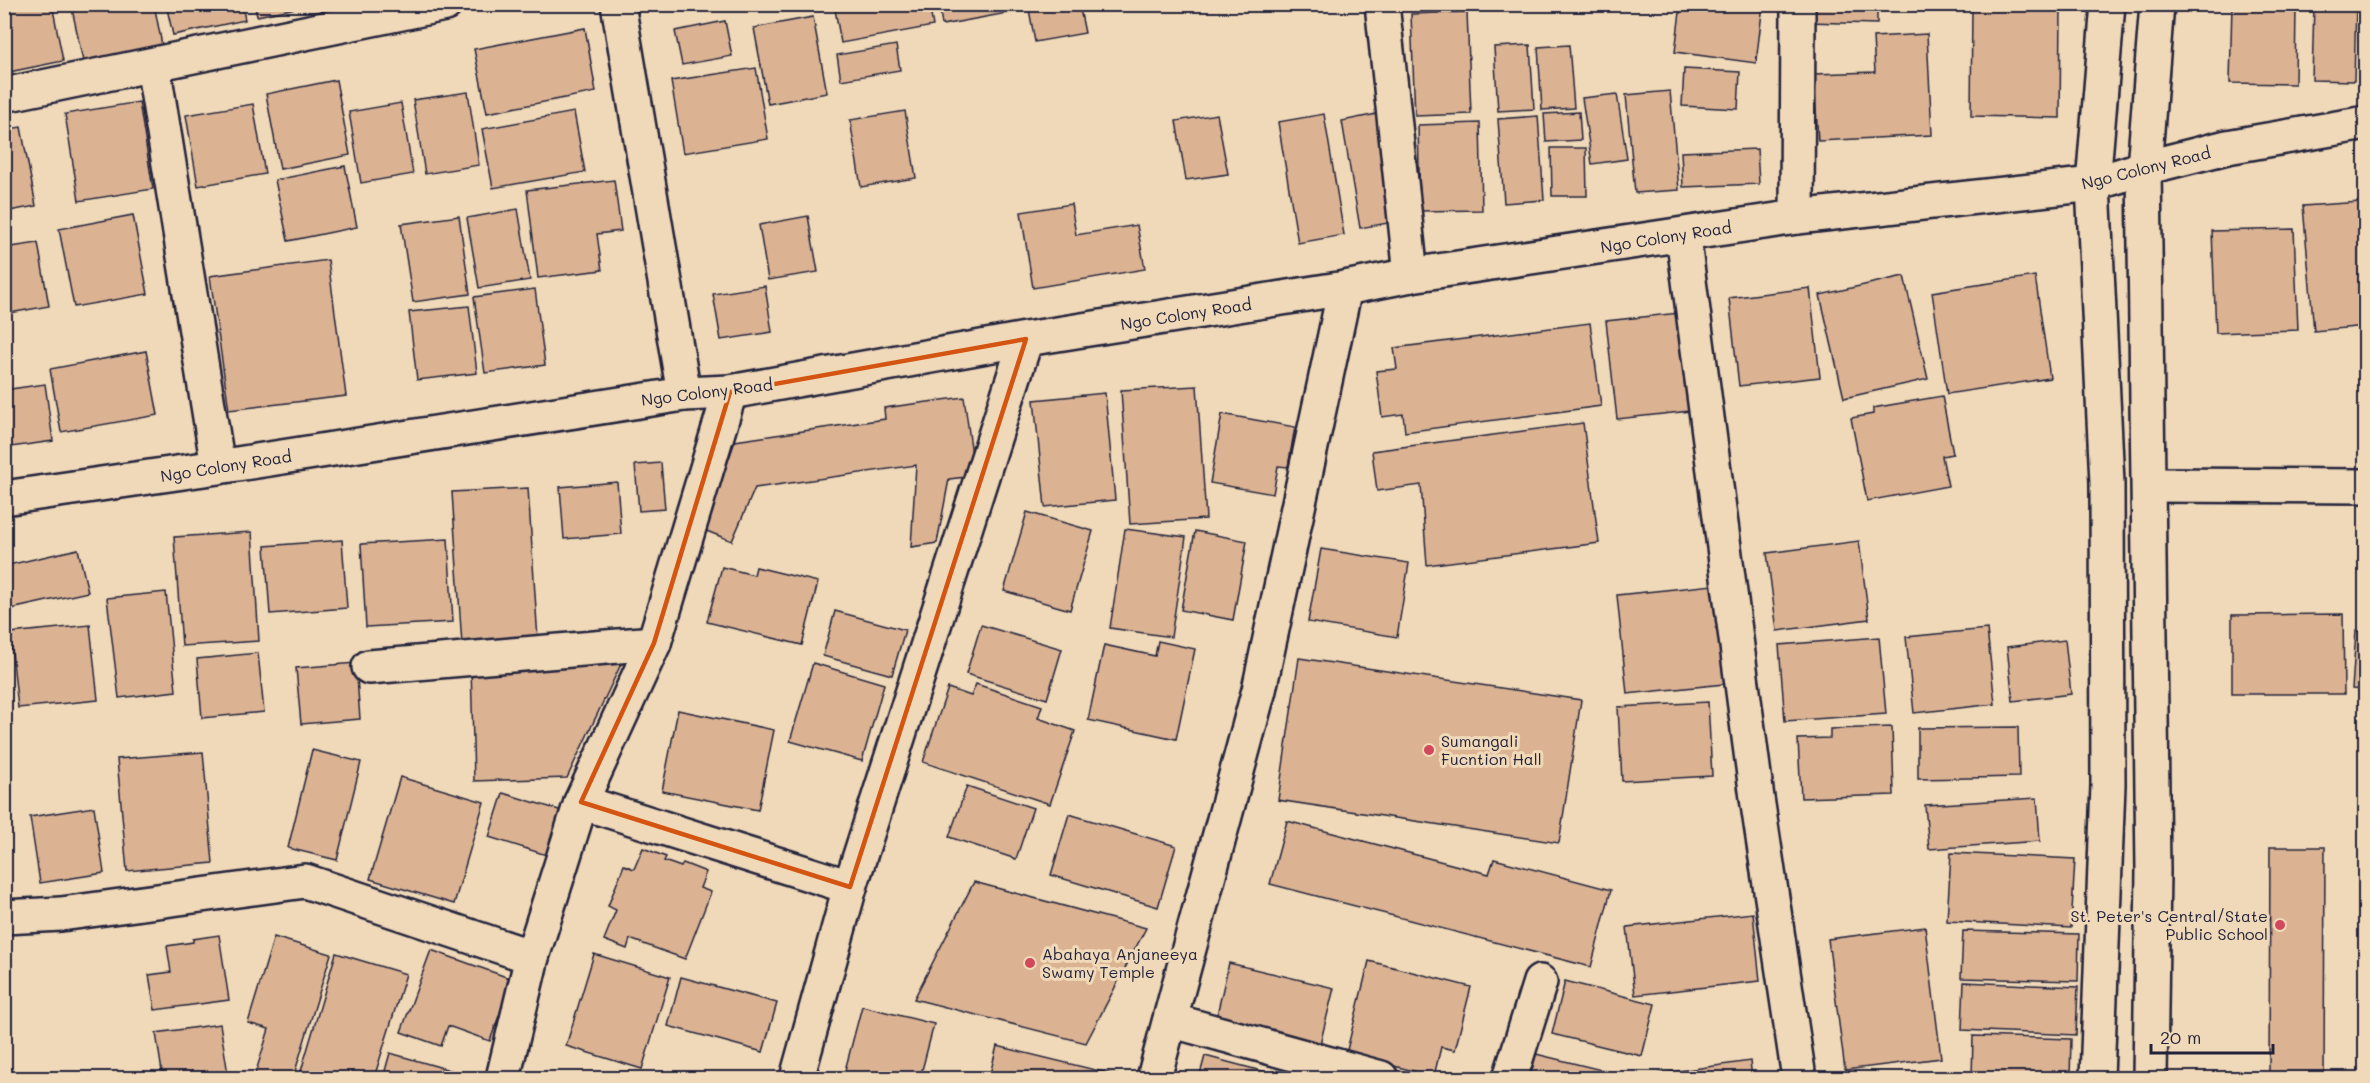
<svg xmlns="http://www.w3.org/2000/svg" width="2370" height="1083" viewBox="0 0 2370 1083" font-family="Mali,sans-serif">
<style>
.building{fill:#dbb393;stroke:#22223b;stroke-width:1.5}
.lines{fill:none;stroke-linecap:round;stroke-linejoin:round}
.minor-casing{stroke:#22223b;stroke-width:38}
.tertiary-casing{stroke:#22223b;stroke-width:38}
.minor{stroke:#f0d9b8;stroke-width:33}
.tertiary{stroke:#f0d9b8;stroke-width:33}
.marked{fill:none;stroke:#d45411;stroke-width:4.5;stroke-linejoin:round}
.poi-dot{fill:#d1495b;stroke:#f0d9b8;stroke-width:2}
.labels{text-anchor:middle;stroke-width:6;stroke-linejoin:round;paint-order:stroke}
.street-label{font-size:16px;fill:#22223b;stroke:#f0d9b8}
.poi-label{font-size:16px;fill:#22223b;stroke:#f0d9b8;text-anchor:start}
</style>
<rect width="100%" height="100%" fill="#f0d9b8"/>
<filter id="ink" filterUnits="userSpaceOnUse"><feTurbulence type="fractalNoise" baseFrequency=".0167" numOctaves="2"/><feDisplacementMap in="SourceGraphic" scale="12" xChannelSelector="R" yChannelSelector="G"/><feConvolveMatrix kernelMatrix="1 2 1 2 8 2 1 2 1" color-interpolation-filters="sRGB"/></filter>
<g filter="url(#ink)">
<g class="building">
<polygon points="4,4 52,4 63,61 4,73"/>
<polygon points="71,4 154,4 162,45 83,61"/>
<polygon points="166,4 242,4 245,20 173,35"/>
<polygon points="254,4 315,4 257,16"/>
<polygon points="834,4 929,4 933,26 841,43"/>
<polygon points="939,4 1016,4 1018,11 942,25"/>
<polygon points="1028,4 1079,4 1085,33 1035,42"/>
<polygon points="1681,4 1763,4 1756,63 1675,52"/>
<polygon points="1808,4 1877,4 1877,24 1807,22"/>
<polygon points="2232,4 2296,4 2295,84 2230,83"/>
<polygon points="2314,4 2356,4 2354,81 2312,80"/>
<polygon points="2365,4 2366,4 2366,66 2361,65"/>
<polygon points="1972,8 2061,9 2060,118 1971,116"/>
<polygon points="1467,12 1471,114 1415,116 1411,14"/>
<polygon points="813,17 827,93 768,104 754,28"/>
<polygon points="725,21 732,56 682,65 675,31"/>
<polygon points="585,28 596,92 487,113 474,49"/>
<polygon points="1927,34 1932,135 1818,141 1814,74 1875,72 1873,37"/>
<polygon points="896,45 900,70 841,80 837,55"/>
<polygon points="1530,45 1534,109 1498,111 1494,47"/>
<polygon points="1569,45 1574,108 1542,110 1538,47"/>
<polygon points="756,68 768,139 683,153 671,81"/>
<polygon points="1684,69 1740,72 1738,109 1682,106"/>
<polygon points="336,80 350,155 280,169 266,94"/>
<polygon points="1670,91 1679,190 1635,193 1626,95"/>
<polygon points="468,92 479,165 425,174 413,100"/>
<polygon points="1617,94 1627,159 1592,164 1582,98"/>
<polygon points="139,102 153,189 79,201 65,114"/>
<polygon points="401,103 413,174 361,183 349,112"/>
<polygon points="253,104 265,174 198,186 186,115"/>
<polygon points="905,111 916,178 861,187 850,120"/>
<polygon points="574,112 585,172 493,188 482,129"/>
<polygon points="1579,112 1581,140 1546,142 1544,114"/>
<polygon points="1217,114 1228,174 1186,180 1176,121"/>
<polygon points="1324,114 1344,235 1298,243 1278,122"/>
<polygon points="1377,114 1394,222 1360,228 1342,121"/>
<polygon points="1538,116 1544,200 1504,203 1498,119"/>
<polygon points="1480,123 1482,210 1420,211 1418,125"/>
<polygon points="21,127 36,206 4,212 4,130"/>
<polygon points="1551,148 1586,148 1587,196 1552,196"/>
<polygon points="1757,149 1759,184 1683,187 1681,152"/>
<polygon points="345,166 357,227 288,241 275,180"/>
<polygon points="614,180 621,231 597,234 602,270 538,278 527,190"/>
<polygon points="2361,202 2366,248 2366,326 2314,331 2303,206"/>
<polygon points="1071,204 1076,235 1137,225 1145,269 1033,288 1021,212"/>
<polygon points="518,209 530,280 479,288 467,218"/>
<polygon points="133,215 148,294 74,307 59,229"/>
<polygon points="459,216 470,294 413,302 401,224"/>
<polygon points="808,216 818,272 768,280 759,225"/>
<polygon points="2294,229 2298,330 2216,333 2212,231"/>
<polygon points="38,243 49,306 4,314 4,248"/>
<polygon points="328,260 346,396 229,410 210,276"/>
<polygon points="1904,276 1928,379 1844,398 1820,295"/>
<polygon points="2035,276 2050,378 1947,394 1932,292"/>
<polygon points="765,286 772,332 721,340 713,294"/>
<polygon points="1810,288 1820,377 1739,386 1729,298"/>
<polygon points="535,289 545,365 485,373 474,297"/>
<polygon points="469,306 477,373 417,380 409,312"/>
<polygon points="1679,313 1690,411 1617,419 1606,321"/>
<polygon points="1590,323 1601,406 1405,432 1403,414 1382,417 1376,371 1397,369 1394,348"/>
<polygon points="146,351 158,415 61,432 50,369"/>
<polygon points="45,384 53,441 4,448 4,390"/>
<polygon points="1197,386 1206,519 1130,524 1121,390"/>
<polygon points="1105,393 1115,500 1045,507 1034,400"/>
<polygon points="1942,396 1953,454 1942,456 1948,486 1867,501 1851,418 1873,414 1873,408"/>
<polygon points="964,397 975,476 949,479 937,543 911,547 916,465 755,488 732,541 704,530 735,441 885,419 884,408"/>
<polygon points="1222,414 1295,427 1288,467 1278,466 1273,494 1210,483"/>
<polygon points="1583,423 1599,543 1427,565 1421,485 1377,491 1372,451"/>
<polygon points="661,463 665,509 639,511 635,465"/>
<polygon points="617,482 621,534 564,539 560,487"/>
<polygon points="528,488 538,640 462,645 452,492"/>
<polygon points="1027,512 1093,531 1070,610 1004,591"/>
<polygon points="1125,529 1186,537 1171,637 1110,628"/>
<polygon points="1195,531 1247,541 1233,620 1181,610"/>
<polygon points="252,532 259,641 182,646 174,537"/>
<polygon points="448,539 453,622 366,627 361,544"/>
<polygon points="342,540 347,608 270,614 265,546"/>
<polygon points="1859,541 1869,619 1777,631 1767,553"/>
<polygon points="78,549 88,592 11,609 4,566"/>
<polygon points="1321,549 1409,563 1397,637 1308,622"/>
<polygon points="722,567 754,575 756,567 818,582 802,645 707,622"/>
<polygon points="1713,585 1724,684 1627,694 1617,595"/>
<polygon points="166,592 176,691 119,698 107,598"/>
<polygon points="835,611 905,630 892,675 823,656"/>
<polygon points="2343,614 2344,694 2232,694 2232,615"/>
<polygon points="90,625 98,700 18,708 10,633"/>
<polygon points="981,625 1062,649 1047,699 966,674"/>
<polygon points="1987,629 1995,704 1914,713 1906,637"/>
<polygon points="2356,631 2366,632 2366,690 2352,689"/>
<polygon points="1879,637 1886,714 1785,721 1779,645"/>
<polygon points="2065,640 2071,694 2013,701 2007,647"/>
<polygon points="1158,641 1195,649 1176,739 1088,720 1104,645 1155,656"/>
<polygon points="258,653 264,712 202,718 197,659"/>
<polygon points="1299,658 1581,700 1559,843 1278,800"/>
<polygon points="622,662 567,778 474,781 471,666"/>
<polygon points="356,663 360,719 301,724 296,668"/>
<polygon points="813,663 884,684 862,761 790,741"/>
<polygon points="976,684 1042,706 1038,718 1075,731 1050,804 923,762 948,688 971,696"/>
<polygon points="1708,702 1712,776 1622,781 1618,707"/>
<polygon points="678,710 774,730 758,810 662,791"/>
<polygon points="1892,727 1894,795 1801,798 1798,739 1830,738 1830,729"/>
<polygon points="2018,727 2019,777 1918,779 1918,728"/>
<polygon points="312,750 361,762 337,860 288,848"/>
<polygon points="203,752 213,863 127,871 117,759"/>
<polygon points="400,777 484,802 454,904 370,879"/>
<polygon points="967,786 1033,808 1016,859 949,837"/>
<polygon points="503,793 569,813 556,858 489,837"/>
<polygon points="2037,798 2040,841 1929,849 1925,805"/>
<polygon points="94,807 104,873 40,883 30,817"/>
<polygon points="1069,814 1176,846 1158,907 1051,875"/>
<polygon points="1287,821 1489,874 1494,859 1611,890 1591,967 1270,884"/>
<polygon points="2270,847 2325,847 2324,1078 2269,1078"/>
<polygon points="643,848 666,857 664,861 681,867 683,863 706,872 700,888 711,892 685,959 630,939 627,949 604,940 616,910 608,906 624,865 634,869"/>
<polygon points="1951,853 2075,859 2071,928 1947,921"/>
<polygon points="974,882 1146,928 1086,1043 914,999"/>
<polygon points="1753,913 1760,981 1635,995 1627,927"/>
<polygon points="1925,927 1941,1058 1845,1070 1828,939"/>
<polygon points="1963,931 2079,934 2078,981 1961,978"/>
<polygon points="219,935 229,1000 155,1010 149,975 171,972 167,946 193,942 193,939"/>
<polygon points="274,937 331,954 293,1078 254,1078 269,1029 248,1023"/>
<polygon points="431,950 512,979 490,1041 448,1026 441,1046 401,1032"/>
<polygon points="336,953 406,974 374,1078 325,1078 301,1071"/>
<polygon points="594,954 670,977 642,1069 566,1046"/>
<polygon points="1369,961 1471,987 1455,1050 1441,1047 1434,1076 1346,1054"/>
<polygon points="1229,963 1334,988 1319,1048 1215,1023"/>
<polygon points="681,977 777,1003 763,1052 668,1026"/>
<polygon points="1565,981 1655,1004 1642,1056 1552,1034"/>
<polygon points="1964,982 2078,987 2076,1035 1962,1030"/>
<polygon points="862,1006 934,1024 920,1078 843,1078"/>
<polygon points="220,1024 228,1074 198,1078 163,1078 156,1033"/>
<polygon points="1973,1036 2071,1039 2070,1078 1972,1078"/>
<polygon points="997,1046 1124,1077 1124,1078 989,1078"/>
<polygon points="390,1053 471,1076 470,1078 383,1078"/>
<polygon points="1536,1054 1630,1077 1630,1078 1530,1078"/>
<polygon points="1205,1056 1277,1075 1276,1078 1199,1078"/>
<polygon points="1750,1061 1752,1078 1659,1078 1658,1074"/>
</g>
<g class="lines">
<g class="minor-casing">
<g id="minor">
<polyline points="618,4 684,394"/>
<polyline points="1382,4 1411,275"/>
<polyline points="153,65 218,467"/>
<polyline points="4,95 445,4"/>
<polyline points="1797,217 1798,4"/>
<polyline points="1683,235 1757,798 1799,1078"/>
<polyline points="2150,485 2366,486"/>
<polyline points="369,667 654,643"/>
<polyline points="581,802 850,887"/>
<polyline points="4,917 61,914 305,881 532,957"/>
<polyline points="1170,1020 1381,1078"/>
<polyline points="503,1078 532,957 581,802 654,643 730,392"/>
<polyline points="797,1078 850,887 1026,339"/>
<polyline points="1154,1078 1259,690 1345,288"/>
<polyline points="1510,1078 1540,982"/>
</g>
</g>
<g class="tertiary-casing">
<g id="tertiary">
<polyline points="4,498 218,467 684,394 730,392 1026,339 1345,288 1411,275 1797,217 2093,184 2144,168 2227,147 2366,123"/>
<polyline points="2097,1078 2108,785 2107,483 2093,184 2108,4"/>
<polyline points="2150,1078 2153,870 2144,168 2157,4"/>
</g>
</g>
<use href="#minor" class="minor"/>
<use href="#tertiary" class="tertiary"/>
</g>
</g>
<path class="marked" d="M1026 339 850 887 581 802 654 643 730 392Z"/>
<g class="poi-dot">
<circle cx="1429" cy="750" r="6"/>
<circle cx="2280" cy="925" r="6"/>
<circle cx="1030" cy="963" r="6"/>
</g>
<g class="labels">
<g class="street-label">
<text transform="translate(2146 168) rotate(-14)" y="6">Ngo Colony Road</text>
<text transform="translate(1666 237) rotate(-9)" y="6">Ngo Colony Road</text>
<text transform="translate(1186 314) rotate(-9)" y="6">Ngo Colony Road</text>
<text transform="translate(707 392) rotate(-7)" y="6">Ngo Colony Road</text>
<text transform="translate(226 466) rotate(-9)" y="6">Ngo Colony Road</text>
</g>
<g class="poi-label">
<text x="1441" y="747">Sumangali<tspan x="1441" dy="18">Fucntion Hall</tspan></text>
<text x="2268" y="922" text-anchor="end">St. Peter's Central/State<tspan x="2268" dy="18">Public School</tspan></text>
<text x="1042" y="960">Abahaya Anjaneeya<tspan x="1042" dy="18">Swamy Temple</tspan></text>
</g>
</g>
<rect width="2370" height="1083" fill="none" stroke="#f0d9b8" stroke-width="24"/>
<rect x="12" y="12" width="2346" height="1059" fill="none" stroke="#22223b" stroke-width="2" filter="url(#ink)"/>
<path d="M2151 1044v9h122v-9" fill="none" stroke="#22223b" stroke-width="3"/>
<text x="2160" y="1044" font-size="18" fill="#22223b" stroke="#f0d9b8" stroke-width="4.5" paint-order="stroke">20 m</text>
</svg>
